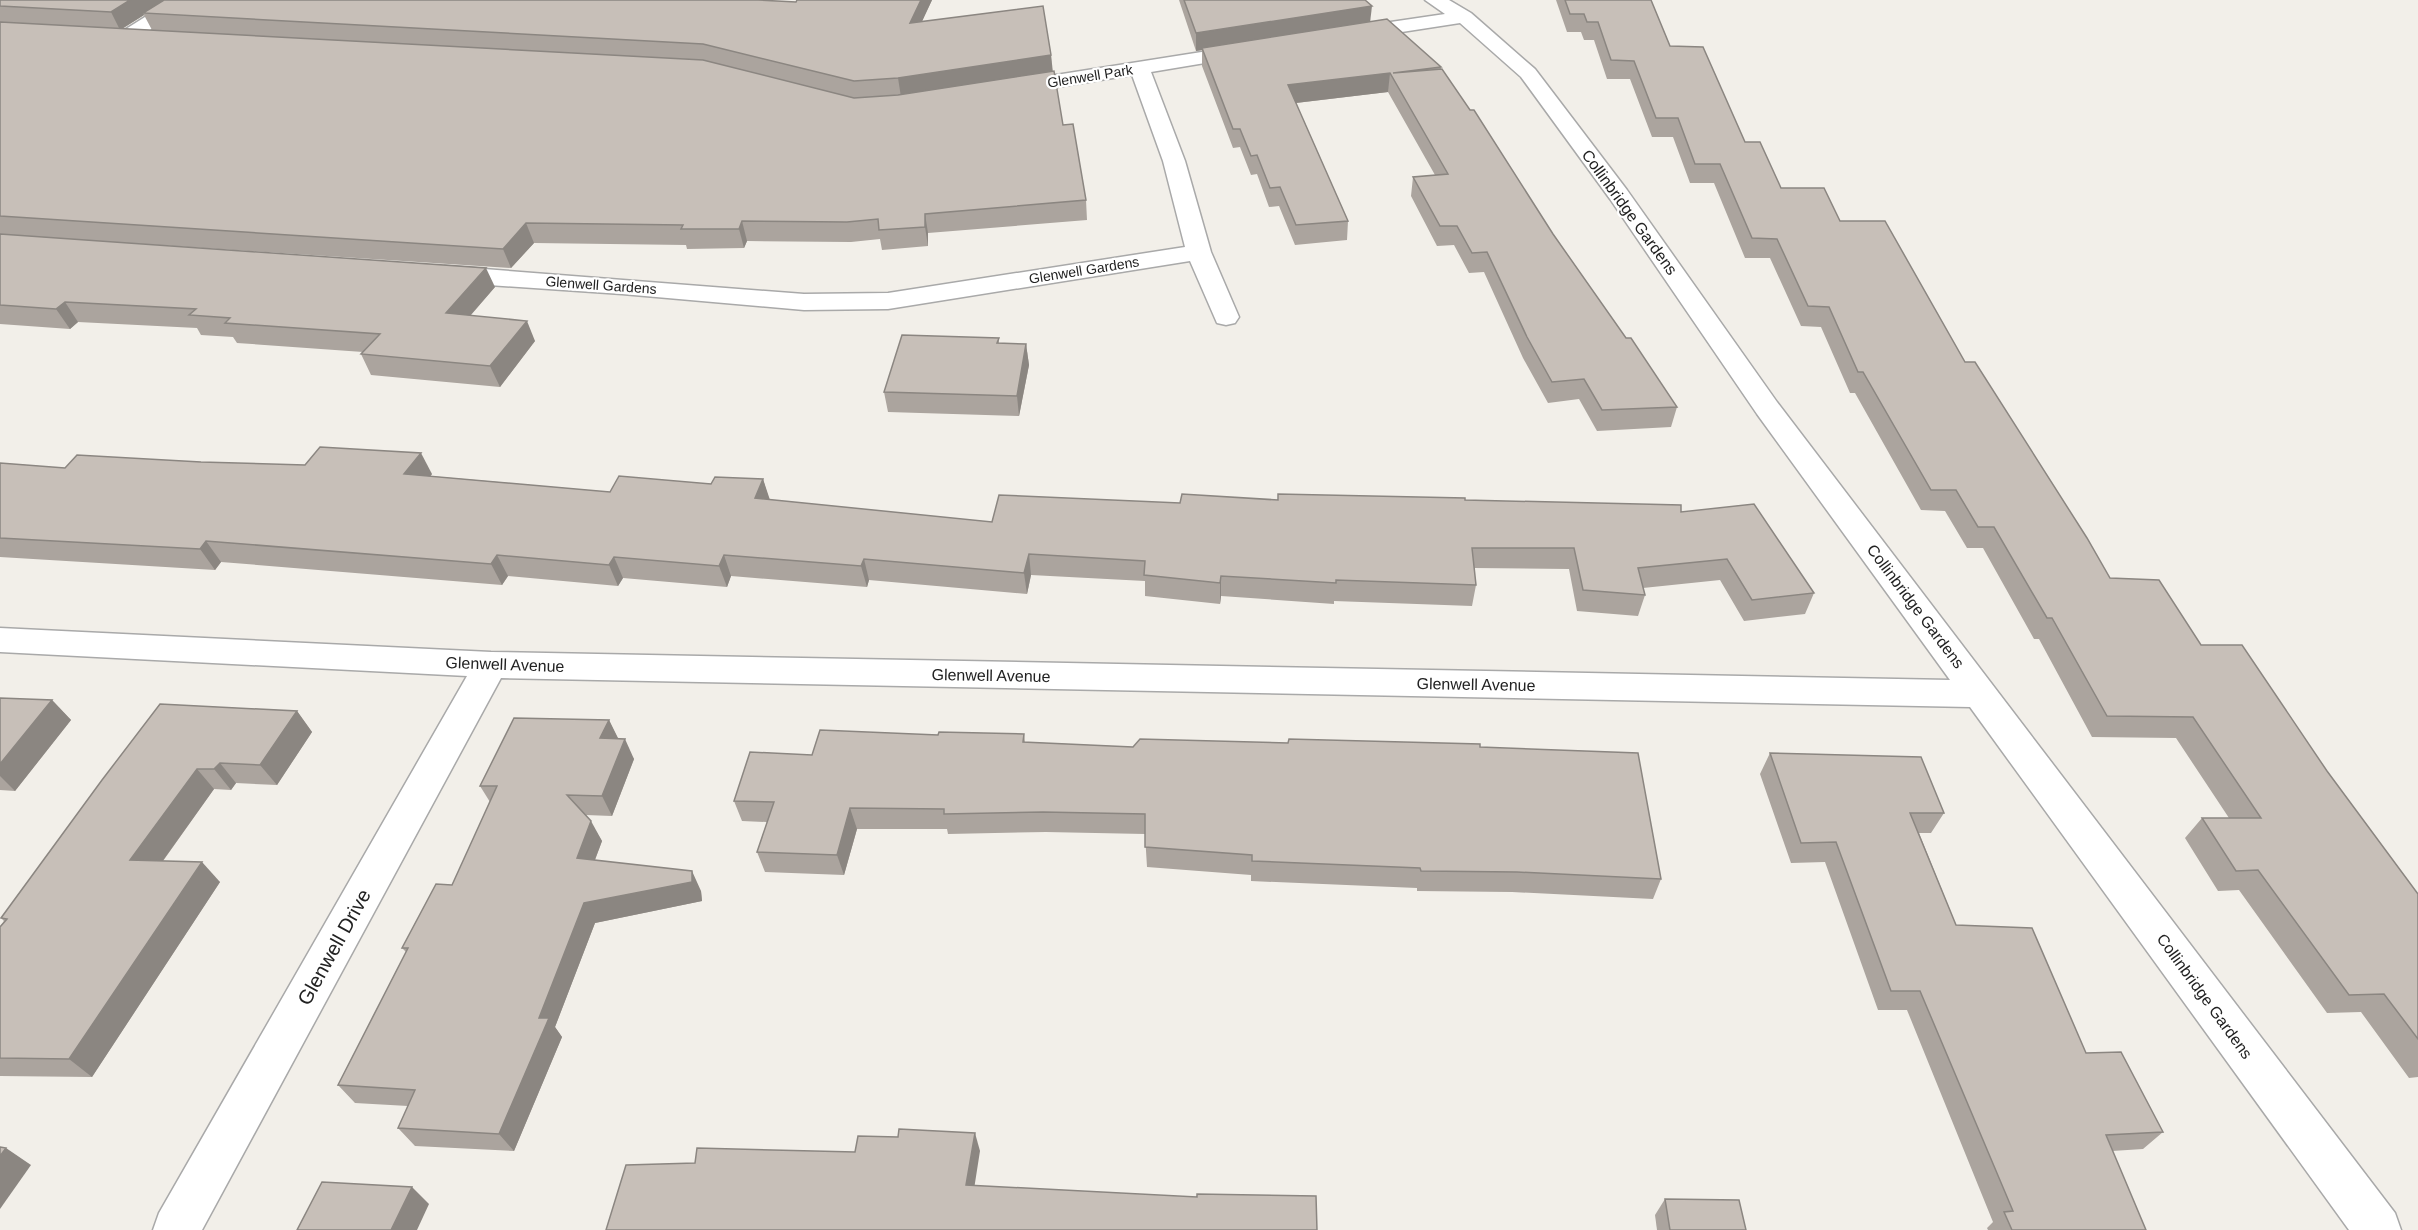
<svg xmlns="http://www.w3.org/2000/svg" width="2418" height="1230" viewBox="0 0 2418 1230" font-family="Helvetica,sans-serif">
<style>
.lines{fill:none;stroke-linecap:round;stroke-linejoin:round}
.minor-casing{stroke:#a9a9a9;stroke-width:3}
.minor{fill:#fff;fill-rule:evenodd}
.wall{fill:#aba49e;fill-rule:evenodd}
.shaded-wall{fill:#8b8681}
.building{fill:#c7bfb8;stroke:#8b8681;stroke-width:1.5}
.labels{text-anchor:middle;stroke-width:4.5;stroke-linejoin:round;paint-order:stroke}
.far-street-label{font-size:14px;fill:#222;stroke:#fff}
.street-label{font-size:16px;fill:#222;stroke:#fff}
.near-street-label{font-size:20px;fill:#222;stroke:#fff}
</style>
<rect width="100%" height="100%" fill="#f2efe9"/>
<g class="lines">
<g class="minor-casing">
<g id="minor">
<polygon points="172,0 195,0 132,42 118,42 115,38 118,34"/>
<polygon points="1425,0 1449,0 1471,13 1535,69 1627,190 1777,402 2395,1213 2401,1230 2349,1230 1970,707 501,678 202,1230 153,1230 159,1213 467,676 0,652 0,628 491,652 1950,680 1757,414 1610,199 1521,77 1460,23 1350,40 1343,38 1340,34 1343,30 1350,28 1445,14"/>
<polygon points="1246,45 1253,47 1256,51 1253,55 1151,72 1185,161 1211,252 1239,317 1235,323 1226,325 1217,323 1190,261 888,309 804,310 622,294 445,282 436,279 432,274 436,269 445,266 804,294 888,293 1185,247 1163,161 1132,75 1012,94 1005,92 1001,88 1005,84 1012,82"/>
</g>
</g>
<use href="#minor" class="minor"/>
</g>
<g class="wall">
<path d="M0 0 796 2 797 0H932L922 21 1051 55 1052 71 1063 125 1086 200 1087 220 928 233V246L882 250 880 239 851 242 747 241 744 248 687 249 686 245 534 243 511 268 127 243 495 287 471 315 535 341 500 387 371 375 361 354 363 352 237 343 233 337 201 335 197 328 78 322 70 329 0 324ZM144 15 152 30 122 29Z"/>
<polygon points="1179,0 1365,0 1370,22 1441,67 1441,69 1553,234 1626,338 1677,407 1671,427 1597,431 1579,399 1548,403 1523,358 1484,272 1469,273 1454,245 1437,246 1411,196 1413,177 1435,175 1388,92 1296,103 1348,221 1347,240 1295,245 1279,206 1269,207 1257,174 1251,175 1240,147 1233,148 1202,66 1202,50 1196,51"/>
<polygon points="1556,0 1651,0 1670,46 1781,188 1840,221 1965,362 2110,578 2201,645 2327,771 2418,894 2418,1077 2409,1078 2361,1012 2327,1013 2239,890 2218,891 2185,838 2202,818 2229,818 2176,738 2092,737 2039,639 2034,639 1983,548 1967,548 1945,511 1921,510 1855,393 1850,393 1821,327 1801,326 1770,258 1745,258 1714,183 1690,183 1673,137 1652,137 1630,79 1607,79 1594,40 1584,40 1581,32 1567,32"/>
<polygon points="999,338 999,344 1026,344 1029,365 1019,416 888,412 884,392"/>
<polygon points="201,462 432,474 430,476 610,492 763,479 769,500 992,522 1180,503 1278,500 1465,500 1681,512 1814,593 1805,614 1744,621 1720,580 1643,588 1645,595 1638,616 1577,611 1569,569 1474,568 1476,585 1472,606 1334,601 1334,604 1221,596 1220,604 1145,596 1145,581 1031,575 1027,594 869,580 867,587 731,576 727,587 623,578 618,586 508,576 502,585 221,562 215,570 0,557 0,463 65,468"/>
<polygon points="0,698 52,700 71,720 15,791 0,790"/>
<polygon points="160,704 297,711 312,732 277,785 236,783 231,790 214,789 163,861 220,882 92,1077 0,1076 0,927 4,921 1,918"/>
<polygon points="609,720 618,739 634,759 612,816 586,815 602,841 595,860 701,891 702,901 595,923 555,1027 562,1037 514,1151 415,1146 398,1128 408,1106 355,1103 338,1085 406,952 402,948 452,885 490,802 480,786"/>
<polygon points="1024,734 1025,742 1133,747 1288,743 1480,747 1661,879 1653,899 1512,892 1417,891 1417,888 1251,881 1251,875 1147,867 1145,834 1046,832 948,834 947,829 857,829 844,875 765,872 757,852 767,822 742,821 734,801 812,755 938,735"/>
<polygon points="1770,753 1944,813 1931,833 1919,833 1956,925 2086,1053 2163,1132 2143,1149 2112,1151 2146,1230 1988,1230 1987,1228 1993,1222 1907,1010 1878,1010 1825,862 1791,863 1760,774"/>
<polygon points="1665,1199 1746,1230 1657,1230 1655,1215"/>
</g>
<g class="shaded-wall">
<polygon points="130,0 168,0 143,13 144,15 120,30 111,12"/>
<polygon points="921,0 932,0 913,41 910,23"/>
<polygon points="1372,6 1370,23 1196,51 1196,33"/>
<polygon points="1051,55 1053,73 901,97 898,78"/>
<polygon points="1390,73 1388,92 1287,104 1288,85"/>
<polygon points="925,214 928,233 928,246 925,227"/>
<polygon points="742,221 747,241 744,248 739,229"/>
<polygon points="526,223 534,243 511,268 503,249"/>
<polygon points="486,268 495,287 455,333 446,313"/>
<polygon points="65,302 78,322 70,329 56,309"/>
<polygon points="527,321 535,341 500,387 490,366"/>
<polygon points="1026,344 1029,365 1019,416 1017,396"/>
<polygon points="421,453 432,474 416,495 404,474"/>
<polygon points="763,479 770,500 755,498"/>
<polygon points="206,541 221,562 215,570 200,549"/>
<polygon points="1029,554 1031,575 1027,594 1024,573"/>
<polygon points="497,555 508,576 502,585 491,564"/>
<polygon points="724,555 731,576 727,587 719,566"/>
<polygon points="614,557 623,578 618,586 609,565"/>
<polygon points="864,559 869,580 867,587 861,566"/>
<polygon points="1221,576 1221,596 1220,604 1220,583"/>
<polygon points="52,700 71,720 15,791 0,776 0,764"/>
<polygon points="297,711 312,732 277,785 260,765"/>
<polygon points="609,720 619,740 600,738"/>
<polygon points="625,739 634,759 612,816 602,796"/>
<polygon points="220,763 236,783 231,790 214,769"/>
<polygon points="197,769 214,789 149,880 130,860"/>
<polygon points="850,808 857,829 844,875 837,855"/>
<polygon points="591,821 602,841 588,878 577,858"/>
<polygon points="202,862 220,882 92,1077 69,1059"/>
<polygon points="692,871 701,891 702,901 595,923 555,1027 562,1037 514,1151 499,1134 539,1018 584,903"/>
<polygon points="975,1133 980,1151 972,1202 966,1185"/>
<polygon points="6,1148 31,1165 0,1209 0,1156"/>
<polygon points="412,1187 429,1204 417,1230 391,1230"/>
</g>
<g class="building">
<polygon points="0,0 130,0 111,12 0,6"/>
<polygon points="164,0 758,0 796,2 797,0 921,0 910,23 1043,6 1051,55 898,78 854,81 703,44 143,13"/>
<polygon points="1184,0 1365,0 1372,6 1196,33"/>
<polygon points="1565,0 1651,0 1670,46 1703,47 1745,142 1760,142 1781,188 1824,188 1840,221 1885,221 1965,362 1975,362 2087,538 2110,578 2159,580 2201,645 2242,645 2327,771 2418,894 2418,1039 2384,994 2349,995 2258,870 2236,871 2202,818 2261,818 2193,717 2107,716 2052,618 2047,618 1994,527 1978,527 1956,490 1931,490 1863,372 1858,372 1829,307 1808,306 1777,239 1752,238 1720,164 1695,164 1678,118 1656,118 1634,61 1611,60 1598,22 1587,22 1584,14 1570,14"/>
<polygon points="1387,19 1441,67 1393,73 1442,69 1470,110 1474,110 1553,234 1626,338 1631,338 1677,407 1602,410 1584,379 1552,382 1527,337 1487,252 1472,253 1457,226 1440,226 1413,177 1448,174 1390,73 1288,85 1348,221 1296,225 1280,187 1270,188 1257,155 1251,156 1240,129 1233,129 1202,48"/>
<polygon points="0,22 703,60 854,98 898,95 1054,71 1063,125 1073,124 1086,200 925,214 925,227 879,230 878,219 847,222 742,221 739,229 681,229 683,225 526,223 503,249 0,216"/>
<polygon points="0,234 486,268 446,313 527,321 490,366 361,354 380,334 225,323 230,318 189,315 196,309 65,302 56,309 0,305"/>
<polygon points="902,335 999,338 997,343 1026,344 1017,396 884,392"/>
<polygon points="320,447 421,453 404,474 610,492 619,476 711,484 715,477 763,479 755,498 992,522 999,495 1180,503 1182,494 1278,500 1278,494 1465,498 1465,500 1681,505 1681,512 1754,504 1814,593 1752,600 1727,559 1638,568 1645,595 1583,590 1574,548 1472,548 1476,585 1336,580 1336,583 1221,576 1220,583 1144,575 1145,561 1029,554 1024,573 864,559 861,566 724,555 719,566 614,557 609,565 497,555 491,564 206,541 200,549 0,538 0,463 65,468 77,455 201,462 305,465"/>
<polygon points="0,698 52,700 0,764"/>
<polygon points="160,704 297,711 260,765 220,763 214,769 197,769 130,860 202,862 69,1059 0,1058 0,927 7,919 1,918 102,780"/>
<polygon points="514,718 609,720 600,738 625,739 602,796 567,795 591,821 577,858 692,871 692,882 584,903 539,1018 549,1018 499,1134 398,1128 415,1090 338,1085 408,948 402,948 436,884 452,885 497,786 480,786"/>
<polygon points="820,730 938,735 939,732 1024,734 1023,742 1133,747 1140,739 1288,743 1289,739 1480,744 1480,747 1638,753 1661,879 1517,872 1421,871 1420,868 1252,861 1252,855 1145,847 1145,814 1043,812 944,814 944,809 850,808 837,855 757,852 774,802 734,801 750,752 812,755"/>
<polygon points="1770,753 1921,757 1944,813 1910,813 1956,925 2032,928 2086,1053 2121,1052 2163,1132 2106,1135 2146,1230 2012,1230 2004,1212 2013,1211 1920,991 1891,991 1836,842 1801,843"/>
<polygon points="899,1129 975,1133 966,1185 1197,1197 1197,1194 1316,1196 1317,1230 606,1230 626,1165 695,1163 697,1148 855,1152 858,1136 898,1137"/>
<polygon points="0,1147 6,1148 0,1156"/>
<polygon points="322,1182 412,1187 391,1230 297,1230"/>
<polygon points="1665,1199 1739,1200 1746,1230 1670,1230"/>
</g>
<g class="labels">
<g class="far-street-label">
<text transform="translate(1090 76) rotate(-9)" y="5">Glenwell Park</text>
<text transform="translate(1084 270) rotate(-9)" y="5">Glenwell Gardens</text>
<text transform="translate(601 285) rotate(4)" y="5">Glenwell Gardens</text>
</g>
<g class="street-label">
<text transform="translate(1630 212) rotate(54)" y="6">Collinbridge Gardens</text>
<text transform="translate(1916 606) rotate(53)" y="6">Collinbridge Gardens</text>
<text transform="translate(505 664) rotate(2)" y="6">Glenwell Avenue</text>
<text transform="translate(991 675) rotate(1)" y="6">Glenwell Avenue</text>
<text transform="translate(1476 684) rotate(1)" y="6">Glenwell Avenue</text>
<text transform="translate(2205 996) rotate(54)" y="6">Collinbridge Gardens</text>
</g>
<g class="near-street-label">
<text transform="translate(334 947) rotate(-61)" y="7">Glenwell Drive</text>
</g>
</g>
</svg>
